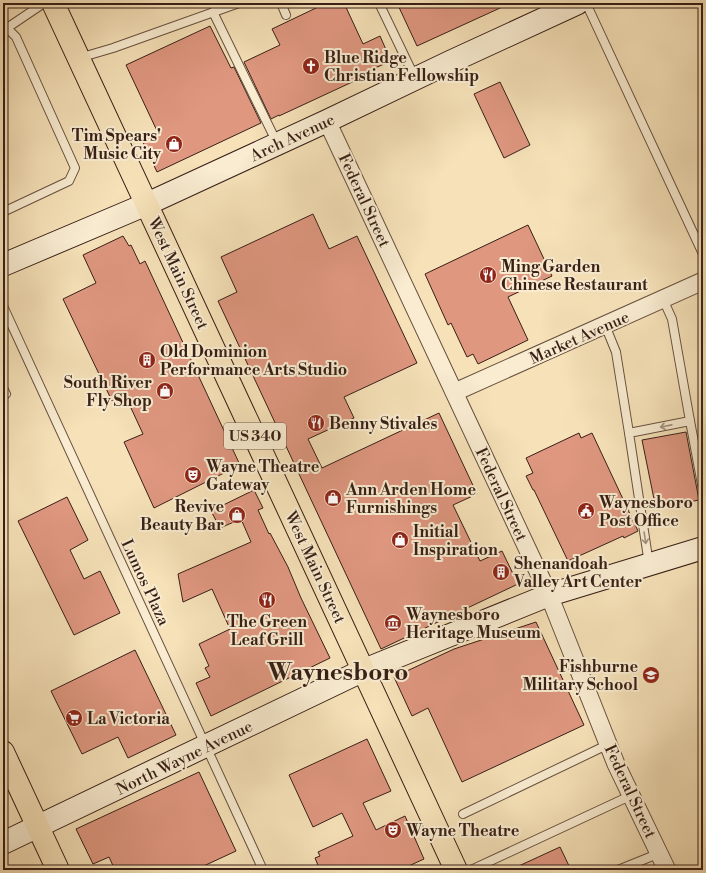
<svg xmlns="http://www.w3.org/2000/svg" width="706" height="873" viewBox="0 0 706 873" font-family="'Libre Bodoni',serif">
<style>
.building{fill:#df9780;stroke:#371f16}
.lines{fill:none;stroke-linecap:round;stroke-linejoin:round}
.lane-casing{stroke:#67503e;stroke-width:10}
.street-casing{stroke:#67503e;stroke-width:19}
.secondary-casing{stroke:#371f16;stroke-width:24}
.primary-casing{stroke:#371f16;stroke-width:24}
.lane{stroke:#f9ecd1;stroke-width:8}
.street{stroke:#f9ecd1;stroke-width:17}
.secondary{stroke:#f9ecd1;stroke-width:22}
.primary{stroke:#f6e1b8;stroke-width:22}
.oneway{stroke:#a2907d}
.labels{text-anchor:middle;stroke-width:4;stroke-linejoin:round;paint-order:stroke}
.shield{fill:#f9ecd1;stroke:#715c4e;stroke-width:1}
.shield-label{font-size:15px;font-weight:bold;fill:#371f16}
.poi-label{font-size:16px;font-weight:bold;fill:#371f16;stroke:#f9ecd1;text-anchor:start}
.street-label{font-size:16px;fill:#371f16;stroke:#f9ecd1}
.town-label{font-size:24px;font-weight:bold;fill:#371f16;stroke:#f9ecd1}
</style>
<rect width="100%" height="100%" fill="#f6e1b8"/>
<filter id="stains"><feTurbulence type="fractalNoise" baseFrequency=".005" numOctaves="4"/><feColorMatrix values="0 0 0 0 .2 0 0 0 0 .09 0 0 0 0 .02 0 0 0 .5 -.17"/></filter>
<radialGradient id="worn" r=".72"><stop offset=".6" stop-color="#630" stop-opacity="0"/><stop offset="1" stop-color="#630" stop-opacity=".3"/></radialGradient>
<g class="building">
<polygon points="314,3 344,3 363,44 380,36 391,61 375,68 376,71 279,116 279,115 271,119 244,62 280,45 272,29 316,8"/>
<polygon points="397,3 511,3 417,46"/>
<polygon points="210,26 231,68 234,67 261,123 157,172 142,140 158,133 126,65"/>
<polygon points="500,82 530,145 504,158 474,94"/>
<polygon points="313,214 329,249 357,236 417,363 344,397 354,418 308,439 322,468 439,413 477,494 453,505 480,561 502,551 518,584 381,649 218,301 237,292 221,257"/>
<polygon points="528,225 552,276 508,297 528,340 478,364 473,354 467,357 451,323 448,325 425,274"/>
<polygon points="123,236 129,246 131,245 140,264 145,261 240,465 154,508 124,442 143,434 125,395 112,401 63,299 96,283 83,255"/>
<polygon points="686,432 699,500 656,509 642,440"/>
<polygon points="579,433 581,438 592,433 638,531 624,538 623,536 568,561 534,490 533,490 526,476 533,473 526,458"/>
<polygon points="254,490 263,508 258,510 269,534 270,533 288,567 301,598 330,658 211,716 196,683 210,677 205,668 209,666 199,644 230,629 212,589 183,602 178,574 251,542 241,519 220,528 211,511"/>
<polygon points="67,497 88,540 70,550 84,579 100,571 120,613 74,635 18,521"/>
<polygon points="536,622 584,725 462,782 428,708 412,716 394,677 454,649"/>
<polygon points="135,650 176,735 128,758 118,737 82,754 51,691"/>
<polygon points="367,739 391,791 363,803 376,830 405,816 424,859 400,870 320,870 315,858 320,856 318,852 353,836 342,813 313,827 289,775"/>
<polygon points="199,772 236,851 195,870 115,870 109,857 93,864 76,829"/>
<polygon points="560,847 571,870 510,870"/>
</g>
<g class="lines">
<g class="lane-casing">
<g id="lane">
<polyline points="281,3 286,15"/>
<polyline points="379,3 415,78"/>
<polyline points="586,3 703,254"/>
<polyline points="213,12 277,143"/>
<polyline points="7,28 44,3"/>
<polyline points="3,29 7,28 16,37 75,168 69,181 3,212"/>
<polyline points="79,58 113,48 239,3"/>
<polyline points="663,299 672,319 690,421"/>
<polyline points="3,306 263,870"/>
<polyline points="605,325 616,352 629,433"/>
<polyline points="3,388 6,394 3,396"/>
<polyline points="649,564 629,433 690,421 703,490"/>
<polyline points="463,814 609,744"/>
<polyline points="471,870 632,795"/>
<polyline points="618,870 660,853"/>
</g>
</g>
<g class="street-casing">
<g id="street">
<polyline points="327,121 549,595 616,764 667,870"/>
<polyline points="455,392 703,281"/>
</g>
</g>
<g class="secondary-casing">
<g id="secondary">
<polyline points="3,265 147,204 327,121 450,62 578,3"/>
<polyline points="3,843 364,670 549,595 703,548"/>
</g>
</g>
<g class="primary-casing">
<g id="primary">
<polyline points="53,3 456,870"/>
<polyline points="3,752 58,870"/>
</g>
</g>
<use href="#lane" class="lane"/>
<use href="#street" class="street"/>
<use href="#secondary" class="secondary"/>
<use href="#primary" class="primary"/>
</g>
<defs><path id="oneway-shaft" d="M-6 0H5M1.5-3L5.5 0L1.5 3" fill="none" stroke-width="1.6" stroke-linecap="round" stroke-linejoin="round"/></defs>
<g class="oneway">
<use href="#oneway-shaft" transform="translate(666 426) rotate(169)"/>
<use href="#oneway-shaft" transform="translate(645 538) rotate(81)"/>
</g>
<defs>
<g id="church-disc" transform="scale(0.9)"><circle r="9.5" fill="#8f2418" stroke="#f9ecd1"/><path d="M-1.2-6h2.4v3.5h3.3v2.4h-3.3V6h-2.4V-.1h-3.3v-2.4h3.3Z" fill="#fff"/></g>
<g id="shop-disc" transform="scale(0.9)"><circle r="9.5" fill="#8f2418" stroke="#f9ecd1"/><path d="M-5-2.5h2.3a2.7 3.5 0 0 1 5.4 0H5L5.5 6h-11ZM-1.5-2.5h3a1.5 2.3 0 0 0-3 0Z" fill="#fff"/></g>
<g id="restaurant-disc" transform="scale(0.9)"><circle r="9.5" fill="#8f2418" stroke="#f9ecd1"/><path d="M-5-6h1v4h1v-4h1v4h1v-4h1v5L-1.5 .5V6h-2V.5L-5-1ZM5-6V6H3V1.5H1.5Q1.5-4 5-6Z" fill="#fff"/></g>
<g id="building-disc" transform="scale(0.9)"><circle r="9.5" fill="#8f2418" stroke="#f9ecd1"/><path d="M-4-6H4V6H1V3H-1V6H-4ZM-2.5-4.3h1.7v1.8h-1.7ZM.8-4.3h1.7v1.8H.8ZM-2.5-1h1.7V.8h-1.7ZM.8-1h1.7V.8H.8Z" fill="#fff"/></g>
<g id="theatre-disc" transform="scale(0.9)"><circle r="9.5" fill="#8f2418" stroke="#f9ecd1"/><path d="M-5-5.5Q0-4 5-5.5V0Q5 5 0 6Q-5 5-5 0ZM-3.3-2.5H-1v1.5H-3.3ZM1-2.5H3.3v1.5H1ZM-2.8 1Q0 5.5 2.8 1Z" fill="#fff"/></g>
<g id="civic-disc" transform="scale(0.9)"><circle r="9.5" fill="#8f2418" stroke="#f9ecd1"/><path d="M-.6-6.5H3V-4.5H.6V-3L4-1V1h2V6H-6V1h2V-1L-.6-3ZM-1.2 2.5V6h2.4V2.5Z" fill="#fff"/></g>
<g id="museum-disc" transform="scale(0.9)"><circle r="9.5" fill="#8f2418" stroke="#f9ecd1"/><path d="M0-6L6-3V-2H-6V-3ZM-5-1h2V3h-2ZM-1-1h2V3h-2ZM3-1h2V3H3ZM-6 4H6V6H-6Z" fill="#fff"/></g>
<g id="school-disc" transform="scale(0.9)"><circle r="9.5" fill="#8f2418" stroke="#f9ecd1"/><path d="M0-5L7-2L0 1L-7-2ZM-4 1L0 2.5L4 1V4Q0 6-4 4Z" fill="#fff"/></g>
<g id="supermarket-disc" transform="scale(0.9)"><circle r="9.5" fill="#8f2418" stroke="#f9ecd1"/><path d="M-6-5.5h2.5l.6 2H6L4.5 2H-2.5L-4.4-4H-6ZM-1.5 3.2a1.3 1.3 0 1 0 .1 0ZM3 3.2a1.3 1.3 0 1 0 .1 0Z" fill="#fff"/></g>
</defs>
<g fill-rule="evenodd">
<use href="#church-disc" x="311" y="66"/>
<use href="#shop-disc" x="174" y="144"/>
<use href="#restaurant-disc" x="488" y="275"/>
<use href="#building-disc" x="147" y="360"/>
<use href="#shop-disc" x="165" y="391"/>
<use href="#restaurant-disc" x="316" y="423"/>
<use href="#theatre-disc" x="193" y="475"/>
<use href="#shop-disc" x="333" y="498"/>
<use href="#civic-disc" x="586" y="511"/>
<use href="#shop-disc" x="237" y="515"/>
<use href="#shop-disc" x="400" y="540"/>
<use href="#building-disc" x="501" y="572"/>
<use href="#restaurant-disc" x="267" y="600"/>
<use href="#museum-disc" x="393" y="623"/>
<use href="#school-disc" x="651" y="675"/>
<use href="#supermarket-disc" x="74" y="718"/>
<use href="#theatre-disc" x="393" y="830"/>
</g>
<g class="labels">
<rect class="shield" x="224" y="423" width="62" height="26" rx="3"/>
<g class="shield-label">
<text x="255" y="441">US 340</text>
</g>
<g class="poi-label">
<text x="324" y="63">Blue Ridge<tspan x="324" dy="18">Christian Fellowship</tspan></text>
<text x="161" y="141" text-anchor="end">Tim Spears'<tspan x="161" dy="18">Music City</tspan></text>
<text x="501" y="272">Ming Garden<tspan x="501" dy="18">Chinese Restaurant</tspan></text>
<text x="160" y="357">Old Dominion<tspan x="160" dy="18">Performance Arts Studio</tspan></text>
<text x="152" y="388" text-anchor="end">South River<tspan x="152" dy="18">Fly Shop</tspan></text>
<text x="329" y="429">Benny Stivales</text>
<text x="206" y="472">Wayne Theatre<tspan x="206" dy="18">Gateway</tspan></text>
<text x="346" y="495">Ann Arden Home<tspan x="346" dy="18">Furnishings</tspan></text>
<text x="599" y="508">Waynesboro<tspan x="599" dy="18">Post Office</tspan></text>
<text x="224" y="512" text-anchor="end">Revive<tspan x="224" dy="18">Beauty Bar</tspan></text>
<text x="413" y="537">Initial<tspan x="413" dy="18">Inspiration</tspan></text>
<text x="514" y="569">Shenandoah<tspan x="514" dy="18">Valley Art Center</tspan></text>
<text x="406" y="620">Waynesboro<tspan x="406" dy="18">Heritage Museum</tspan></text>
<text x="267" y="627" text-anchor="middle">The Green<tspan x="267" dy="18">Leaf Grill</tspan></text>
<text x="638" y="672" text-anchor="end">Fishburne<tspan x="638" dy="18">Military School</tspan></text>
<text x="87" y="724">La Victoria</text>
<text x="406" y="836">Wayne Theatre</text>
</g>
<g class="street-label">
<text transform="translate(292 137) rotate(-25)" y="6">Arch Avenue</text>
<text transform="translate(365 200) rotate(65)" y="6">Federal Street</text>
<text transform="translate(179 273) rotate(65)" y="6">West Main Street</text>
<text transform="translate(579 337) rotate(-24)" y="6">Market Avenue</text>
<text transform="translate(502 494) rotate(65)" y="6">Federal Street</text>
<text transform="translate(316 567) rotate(65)" y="6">West Main Street</text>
<text transform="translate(146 582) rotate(65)" y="6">Lumos Plaza</text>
<text transform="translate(184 757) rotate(-26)" y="6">North Wayne Avenue</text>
<text transform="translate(631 791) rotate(65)" y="6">Federal Street</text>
</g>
<g class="town-label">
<text x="338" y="680">Waynesboro</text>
</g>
</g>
<rect width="706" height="873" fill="none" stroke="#f6e1b8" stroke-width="16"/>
<rect x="4" y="4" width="698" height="865" fill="none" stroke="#371f16" stroke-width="2"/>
<rect x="8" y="8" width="690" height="857" fill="none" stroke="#371f16"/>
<rect width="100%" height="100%" filter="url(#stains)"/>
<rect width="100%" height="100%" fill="url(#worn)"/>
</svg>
